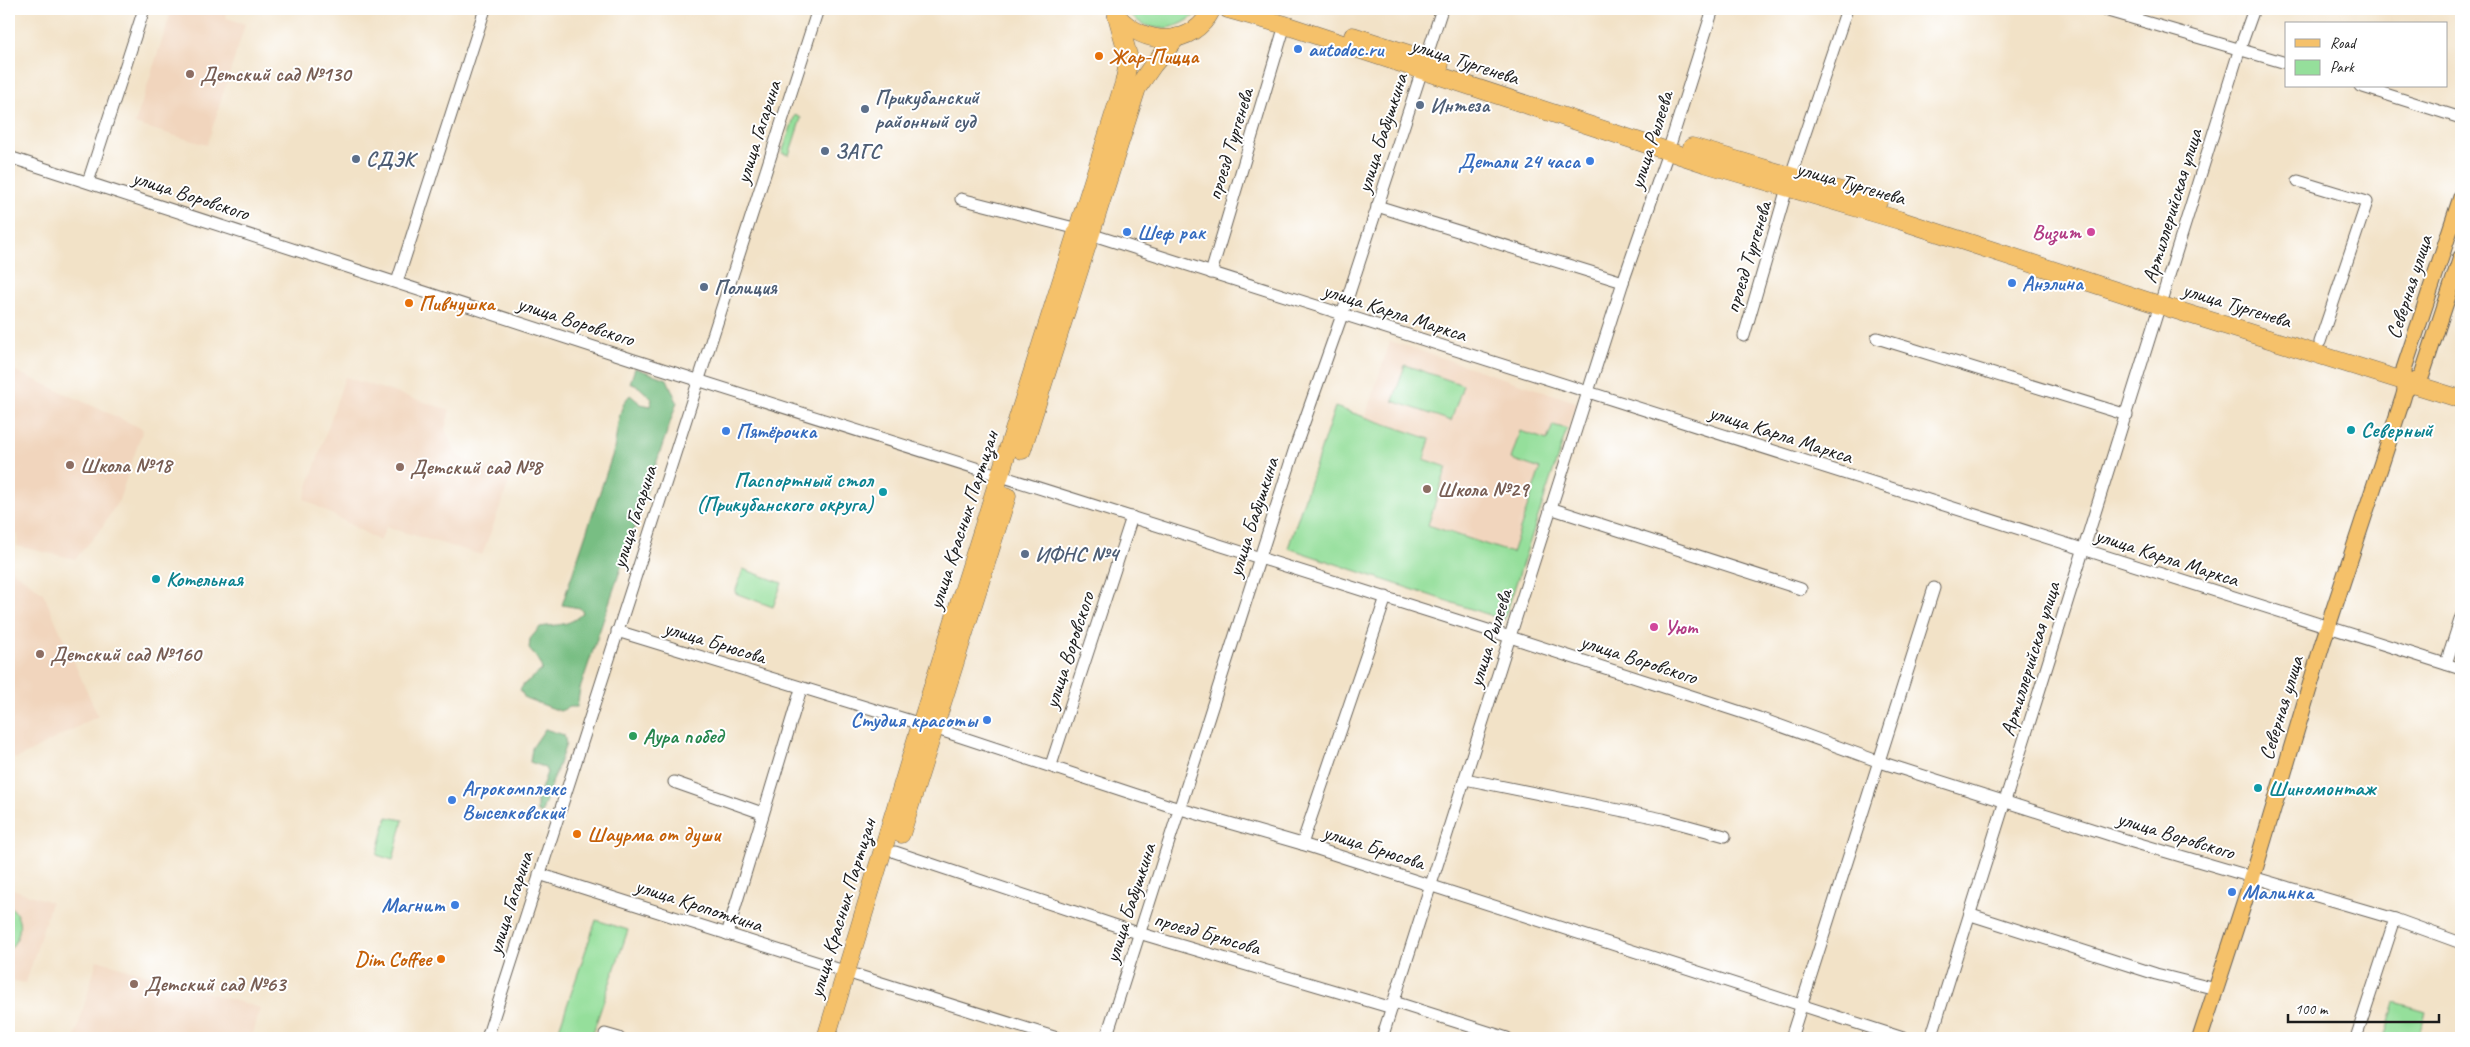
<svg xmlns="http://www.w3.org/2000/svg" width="2470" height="1047" viewBox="0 0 2470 1047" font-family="Caveat,sans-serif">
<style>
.built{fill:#f1d5bd}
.green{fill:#95df9b;stroke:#587e5c}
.forest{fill:#78be83;stroke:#4a6d50}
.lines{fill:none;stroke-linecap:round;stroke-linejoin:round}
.minor-casing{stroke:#676158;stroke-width:13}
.major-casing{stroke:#676158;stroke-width:17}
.highway-casing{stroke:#676158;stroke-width:19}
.minor{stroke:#fff;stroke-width:11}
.major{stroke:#f5c16b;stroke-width:15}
.highway{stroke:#f5c16b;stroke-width:18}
.shop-dot{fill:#3f7fe0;stroke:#fff;stroke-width:2}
.food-dot{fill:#e8710a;stroke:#fff;stroke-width:2}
.education-dot{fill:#8d6e63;stroke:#fff;stroke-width:2}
.service-dot{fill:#5c6f8a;stroke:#fff;stroke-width:2}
.hotel-dot{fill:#d1479c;stroke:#fff;stroke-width:2}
.culture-dot{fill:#0f9aa8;stroke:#fff;stroke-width:2}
.leisure-dot{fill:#2e9e5b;stroke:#fff;stroke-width:2}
.labels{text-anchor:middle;stroke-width:4;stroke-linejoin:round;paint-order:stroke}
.shop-label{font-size:21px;font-weight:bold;fill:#366cbe;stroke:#fff;text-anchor:start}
.food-label{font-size:21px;font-weight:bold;fill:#c56008;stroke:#fff;text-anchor:start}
.street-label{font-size:21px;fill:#1c1c1c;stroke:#fff}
.education-label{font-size:21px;font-weight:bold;fill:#785e54;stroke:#fff;text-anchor:start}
.service-label{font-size:21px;font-weight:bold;fill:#4e5e75;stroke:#fff;text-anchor:start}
.hotel-label{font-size:21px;font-weight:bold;fill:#b23c85;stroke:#fff;text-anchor:end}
.culture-label{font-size:21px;font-weight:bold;fill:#0d838f;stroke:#fff;text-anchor:start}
.leisure-label{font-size:21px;font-weight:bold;fill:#27864d;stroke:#fff;text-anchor:start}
</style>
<rect width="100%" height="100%" fill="#fff"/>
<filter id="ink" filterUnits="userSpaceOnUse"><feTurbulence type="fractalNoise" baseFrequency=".02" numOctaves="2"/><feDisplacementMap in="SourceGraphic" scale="10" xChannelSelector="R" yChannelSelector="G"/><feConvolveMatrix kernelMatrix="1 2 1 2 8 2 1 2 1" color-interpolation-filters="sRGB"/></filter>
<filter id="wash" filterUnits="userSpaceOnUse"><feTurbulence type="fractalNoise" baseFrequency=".0096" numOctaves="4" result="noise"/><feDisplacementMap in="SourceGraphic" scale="20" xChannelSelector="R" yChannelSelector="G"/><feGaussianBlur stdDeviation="1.12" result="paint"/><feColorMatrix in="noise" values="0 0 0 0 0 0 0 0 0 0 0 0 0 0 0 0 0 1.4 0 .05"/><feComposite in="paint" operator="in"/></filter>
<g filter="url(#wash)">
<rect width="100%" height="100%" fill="#f2e2c7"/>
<g class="built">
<polygon points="172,9 225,9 226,18 245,24 207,145 135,124"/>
<polygon points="1390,341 1576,402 1504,620 1288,548 1335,407 1365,417"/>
<polygon points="9,368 143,429 119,500 100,530 75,559 17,546 18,534 9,533"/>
<polygon points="345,377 450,410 445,430 458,457 511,477 482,555 386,527 380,541 304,499"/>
<polygon points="9,568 43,593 98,716 16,759 9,754"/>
<polygon points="9,888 51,902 26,983 9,980"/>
<polygon points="97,960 260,1008 252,1038 206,1036 205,1038 75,1038"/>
</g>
<g class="green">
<path d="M1126 9H1201C1181 32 1145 37 1126 9Z"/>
<polygon points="795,115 801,118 789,155 782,153"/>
<polygon points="1405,365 1463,385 1451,421 1393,401"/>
<polygon points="1335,407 1430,439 1424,459 1447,467 1428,525 1512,553 1540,469 1511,459 1520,431 1547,440 1553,425 1567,429 1504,620 1288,548"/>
<polygon points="743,569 782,583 773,607 735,593"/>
<polygon points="387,817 403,820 393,860 377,855"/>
<path d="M9 905C24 918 22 936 9 950Z"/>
<polygon points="596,920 628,930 591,1038 556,1038"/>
<polygon points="2395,1003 2426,1012 2418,1038 2384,1038"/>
</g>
<g class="forest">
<path d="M635 368 667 379 677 402 580 689 577 707H570L560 711 525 698 520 690 524 684 542 670 540 662 529 649 530 639 540 627C557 624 570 627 583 612L580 608 562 605 613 453C618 435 616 409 630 395L641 404 650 406 652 399 639 387 630 383Z"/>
<polygon points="545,729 564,735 566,744 541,814 537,812 537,801 547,772 544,767 530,762 532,748"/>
</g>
</g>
<g filter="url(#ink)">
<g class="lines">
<g class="minor-casing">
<g id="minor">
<polyline points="2101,9 2286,63"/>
<polyline points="2360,86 2461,118"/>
<polyline points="9,157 634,360 1510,637 1759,718 1880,762 2126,840 2395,919 2461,943"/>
<polyline points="1791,175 1847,9"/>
<polyline points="2298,181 2367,202 2320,342"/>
<polyline points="88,182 144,9"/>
<polyline points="961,199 1078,229"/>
<polyline points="1377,206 1623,282"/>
<polyline points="1090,234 2461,669"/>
<polyline points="1211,273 1285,25"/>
<polyline points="397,282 485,9"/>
<polyline points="1744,336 1787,188"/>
<polyline points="1877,338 2127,415"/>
<polyline points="1550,508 1801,589"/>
<polyline points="617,631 921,724"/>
<polyline points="2446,664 2461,617"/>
<polyline points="934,728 1170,806 1302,844 1903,1038"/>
<polyline points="1051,765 1132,517"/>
<polyline points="1465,779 1663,819 1725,836"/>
<polyline points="674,782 762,813"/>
<polyline points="1302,844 1386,597"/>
<polyline points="895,852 1132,931 1389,1007 1394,1002 1507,1038"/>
<polyline points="539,874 847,972"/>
<polyline points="1971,915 2156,974 2216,989"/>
<polyline points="727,934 801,689"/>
<polyline points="856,975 1057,1038"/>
<polyline points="605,1034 619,1038"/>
<polyline points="487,1038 818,9"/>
<polyline points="1106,1038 1295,448 1342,315 1442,9"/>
<polyline points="1382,1038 1623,282 1665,161 1713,9"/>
<polyline points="1791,1038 1934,588"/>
<polyline points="1931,1038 2240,48 2254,9"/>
<polyline points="2356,1038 2395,919"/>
</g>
</g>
<g class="major-casing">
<g id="major">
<polyline points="2405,391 2422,375 2461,257"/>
<polyline points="2200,1038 2256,866 2323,642 2403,398 2405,391 2404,369 2461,197"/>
</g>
</g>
<g class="highway-casing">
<g id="highway">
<polyline points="1228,9 1285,25 1704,163 1899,220 2147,301 2461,399"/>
<path d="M1117 16C1144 46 1192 49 1212 9"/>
<polyline points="1353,36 1440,64"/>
<polyline points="1692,147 1878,202"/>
<polyline points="1022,450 1137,88 1153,65 1177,37"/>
<polyline points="901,834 1007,496"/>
<polyline points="826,1038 921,724 1124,83 1129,59 1117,16"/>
</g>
</g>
<use href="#minor" class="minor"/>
<use href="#major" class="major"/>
<use href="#highway" class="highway"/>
</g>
</g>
<g class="shop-dot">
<circle cx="1298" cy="49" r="5"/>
<circle cx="1590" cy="161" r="5"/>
<circle cx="1127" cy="232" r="5"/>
<circle cx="2012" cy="283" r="5"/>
<circle cx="726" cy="431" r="5"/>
<circle cx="987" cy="720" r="5"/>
<circle cx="452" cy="800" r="5"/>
<circle cx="2232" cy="892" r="5"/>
<circle cx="455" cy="905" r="5"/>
</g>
<g class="food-dot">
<circle cx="1099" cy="56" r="5"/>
<circle cx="409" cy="303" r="5"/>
<circle cx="577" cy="834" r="5"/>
<circle cx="441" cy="959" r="5"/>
</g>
<g class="education-dot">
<circle cx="190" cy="74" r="5"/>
<circle cx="70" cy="465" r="5"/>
<circle cx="400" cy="467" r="5"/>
<circle cx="1427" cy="489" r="5"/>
<circle cx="40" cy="654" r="5"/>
<circle cx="134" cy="984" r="5"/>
</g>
<g class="service-dot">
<circle cx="1420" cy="105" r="5"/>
<circle cx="865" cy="109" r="5"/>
<circle cx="825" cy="151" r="5"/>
<circle cx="356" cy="159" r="5"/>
<circle cx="704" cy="287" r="5"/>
<circle cx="1025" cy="554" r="5"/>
</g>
<g class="hotel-dot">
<circle cx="2091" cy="232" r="5"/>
<circle cx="1654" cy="627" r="5"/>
</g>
<g class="culture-dot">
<circle cx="2351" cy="430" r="5"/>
<circle cx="883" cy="492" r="5"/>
<circle cx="156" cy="579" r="5"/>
<circle cx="2258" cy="788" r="5"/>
</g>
<circle class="leisure-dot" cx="633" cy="736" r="5"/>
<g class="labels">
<g class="shop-label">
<text x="1308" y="56">autodoc.ru</text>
<text x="1580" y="168" text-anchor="end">Детали 24 часа</text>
<text x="1137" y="239">Шеф рак</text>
<text x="2022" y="290">Анэлина</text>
<text x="736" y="438">Пятёрочка</text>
<text x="977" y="727" text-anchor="end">Студия красоты</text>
<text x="462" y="795">Агрокомплекс<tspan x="462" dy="24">Выселковский</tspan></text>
<text x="2242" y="899">Малинка</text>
<text x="445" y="912" text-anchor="end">Магнит</text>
</g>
<g class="food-label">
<text x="1109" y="63">Жар-Пицца</text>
<text x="419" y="310">Пивнушка</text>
<text x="587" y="841">Шаурма от души</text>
<text x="431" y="966" text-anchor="end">Dim Coffee</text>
</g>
<g class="street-label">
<text transform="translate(1465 61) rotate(18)" y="7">улица Тургенева</text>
<text transform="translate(758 132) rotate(-72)" y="7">улица Гагарина</text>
<text transform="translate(1382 133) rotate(-72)" y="7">улица Бабушкина</text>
<text transform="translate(1651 140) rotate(-72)" y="7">улица Рылеева</text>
<text transform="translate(1230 144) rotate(-73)" y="7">проезд Тургенева</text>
<text transform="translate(1851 183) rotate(16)" y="7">улица Тургенева</text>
<text transform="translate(191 195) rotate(18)" y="7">улица Воровского</text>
<text transform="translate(2172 206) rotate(-73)" y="7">Артиллерийская улица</text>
<text transform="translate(1748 257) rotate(-73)" y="7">проезд Тургенева</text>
<text transform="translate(2409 287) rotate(-72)" y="7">Северная улица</text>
<text transform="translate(2237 305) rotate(17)" y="7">улица Тургенева</text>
<text transform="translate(1395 312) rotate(18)" y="7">улица Карла Маркса</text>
<text transform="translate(576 321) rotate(18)" y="7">улица Воровского</text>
<text transform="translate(1781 434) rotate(18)" y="7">улица Карла Маркса</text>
<text transform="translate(634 517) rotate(-72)" y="7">улица Гагарина</text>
<text transform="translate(1253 517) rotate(-72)" y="7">улица Бабушкина</text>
<text transform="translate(963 520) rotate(-72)" y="7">улица Красных Партизан</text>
<text transform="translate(2167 557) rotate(18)" y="7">улица Карла Маркса</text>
<text transform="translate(1490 638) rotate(-72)" y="7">улица Рылеева</text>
<text transform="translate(715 642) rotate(17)" y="7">улица Брюсова</text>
<text transform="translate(1069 650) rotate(-72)" y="7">улица Воровского</text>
<text transform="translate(1639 659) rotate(18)" y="7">улица Воровского</text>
<text transform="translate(2030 659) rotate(-73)" y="7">Артиллерийская улица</text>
<text transform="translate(2281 708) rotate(-73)" y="7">Северная улица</text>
<text transform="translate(2176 835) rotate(17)" y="7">улица Воровского</text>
<text transform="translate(1374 847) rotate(18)" y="7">улица Брюсова</text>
<text transform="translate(510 903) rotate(-72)" y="7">улица Гагарина</text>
<text transform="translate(1130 903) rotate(-72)" y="7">улица Бабушкина</text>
<text transform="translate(699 905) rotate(18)" y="7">улица Кропоткина</text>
<text transform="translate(842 908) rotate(-73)" y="7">улица Красных Партизан</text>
<text transform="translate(1207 933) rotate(16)" y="7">проезд Брюсова</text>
</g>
<g class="education-label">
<text x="200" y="81">Детский сад №130</text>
<text x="80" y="472">Школа №18</text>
<text x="410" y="474">Детский сад №8</text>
<text x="1437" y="496">Школа №29</text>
<text x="50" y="661">Детский сад №160</text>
<text x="144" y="991">Детский сад №63</text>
</g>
<g class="service-label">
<text x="875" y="104">Прикубанский<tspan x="875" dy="24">районный суд</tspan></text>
<text x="1430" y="112">Интеза</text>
<text x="835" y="158">ЗАГС</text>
<text x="366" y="166">СДЭК</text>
<text x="714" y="294">Полиция</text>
<text x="1035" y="561">ИФНС №4</text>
</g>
<g class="hotel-label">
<text x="2081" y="239">Визит</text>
<text x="1664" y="634" text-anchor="start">Уют</text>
</g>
<g class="culture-label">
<text x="2361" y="437">Северный</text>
<text x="873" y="487" text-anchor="end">Паспортный стол<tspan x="873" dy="24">(Прикубанского округа)</tspan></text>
<text x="166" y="586">Котельная</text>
<text x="2268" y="795">Шиномонтаж</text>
</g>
<g class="leisure-label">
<text x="643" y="743">Аура побед</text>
</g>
</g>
<rect width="2470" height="1047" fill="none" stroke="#fff" stroke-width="30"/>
<rect x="2285" y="22" width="162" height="65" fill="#ffffff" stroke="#a4a4a4"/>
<rect x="2295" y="39" width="25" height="8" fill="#f5c16b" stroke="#a4a4a4"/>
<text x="2330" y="48" font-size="15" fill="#1c1c1c">Road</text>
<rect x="2295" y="60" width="25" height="15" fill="#95df9b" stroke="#a4a4a4"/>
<text x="2330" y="72" font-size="15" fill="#1c1c1c">Park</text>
<path d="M2288 1014v8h151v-8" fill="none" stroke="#1c1c1c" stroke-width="2.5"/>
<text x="2295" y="1014" font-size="15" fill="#1c1c1c" stroke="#ffffff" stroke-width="4" paint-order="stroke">100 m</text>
</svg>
